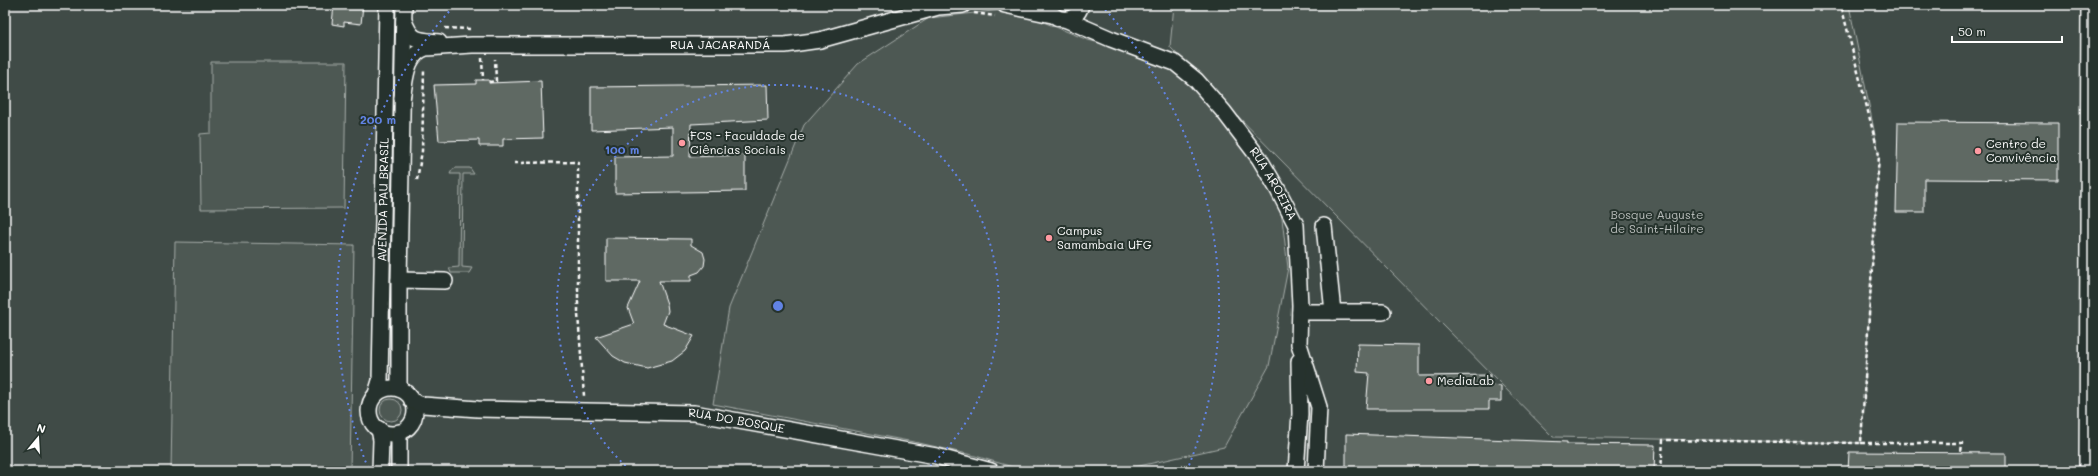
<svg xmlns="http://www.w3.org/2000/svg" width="2098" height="476" viewBox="0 0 2098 476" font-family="Mali,sans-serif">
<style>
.built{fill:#404c47}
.green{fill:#4d5853;stroke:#a6aca9}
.building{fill:#5f6964;stroke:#fff}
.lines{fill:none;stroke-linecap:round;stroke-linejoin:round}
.minor-casing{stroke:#fff;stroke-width:18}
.path{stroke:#fff;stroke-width:2.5;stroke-dasharray:4 3;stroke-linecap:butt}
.minor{stroke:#26332d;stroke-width:15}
.ring{fill:none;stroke:#6183e4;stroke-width:2;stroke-dasharray:2 4}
.poi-dot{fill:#ff9aa2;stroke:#26332d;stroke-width:1.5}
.labels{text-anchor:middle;stroke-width:4;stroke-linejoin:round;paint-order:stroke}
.street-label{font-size:12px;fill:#fff;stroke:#26332d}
.poi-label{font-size:12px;fill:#fff;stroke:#26332d;text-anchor:start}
.park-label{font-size:12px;fill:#b8bcba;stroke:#26332d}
.centre{fill:#6183e4;stroke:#26332d;stroke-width:2}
.ring-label{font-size:12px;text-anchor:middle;font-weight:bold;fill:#6183e4;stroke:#26332d;stroke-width:4;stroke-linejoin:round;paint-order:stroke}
</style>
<rect width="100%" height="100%" fill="#333f3a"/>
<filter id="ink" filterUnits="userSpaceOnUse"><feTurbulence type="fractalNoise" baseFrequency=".025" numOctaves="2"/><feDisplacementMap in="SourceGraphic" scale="8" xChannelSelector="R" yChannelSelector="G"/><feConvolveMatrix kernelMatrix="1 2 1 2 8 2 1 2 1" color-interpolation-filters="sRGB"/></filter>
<g filter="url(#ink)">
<rect class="built" x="5" y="5" width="2088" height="466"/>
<g class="green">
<polygon points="1053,5 1074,5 1073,9 1064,14"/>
<polygon points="1174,5 1849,5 1879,155 1861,443 1553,437 1170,47"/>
<polygon points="1011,9 1088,40 1166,60 1223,120 1279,194 1288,268 1269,366 1224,447 1117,471 1026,471 972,455 919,443 713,404 729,308 804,125 858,64 929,18"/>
<polygon points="211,62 346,62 344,208 201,209 200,134 211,133"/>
<polygon points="456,168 470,168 474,174 463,174 462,267 472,268 469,273 451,273 449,268 459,267 460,174 450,174 452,170"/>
<polygon points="175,242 354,245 350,471 171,471"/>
<circle cx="391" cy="410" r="11"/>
</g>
<g class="building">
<polygon points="334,5 363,5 361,24 344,22 344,26 332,24"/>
<polygon points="476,80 489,80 489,83 541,81 543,138 503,139 503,146 479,146 479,140 439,141 434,85 476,84"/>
<polygon points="767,85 768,120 691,124 690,157 745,155 745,191 615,193 615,157 673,156 673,127 591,130 591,87"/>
<polygon points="1898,122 2058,123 2058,180 1924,179 1924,212 1896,212"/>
<polygon points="606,238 691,239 691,245 703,252 705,259 704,266 699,272 691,275 691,281 659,281 667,304 668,311 663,324 694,336 685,351 672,361 647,368 625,363 613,356 596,337 634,324 628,308 640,281 606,281"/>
<polygon points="1358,344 1419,345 1419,376 1490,375 1490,385 1501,386 1501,401 1489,401 1489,409 1366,409 1369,373 1357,372"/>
<polygon points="1346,434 1567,442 1567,444 1655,445 1654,471 1346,471"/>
<polygon points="1849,452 2006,453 2006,471 1848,471"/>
</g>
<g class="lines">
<g class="minor-casing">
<g id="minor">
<polyline points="1005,5 1052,15"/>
<path d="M1047 5C1053 23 1076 25 1081 5"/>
<path id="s1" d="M1067 20 1111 39 1175 63 1196 80 1224 112 1259 158 1278 190 1296 225 1300 305 1299 344 1319 407 1316 471"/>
<path d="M404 21C412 42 418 40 439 42"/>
<path id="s2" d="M402 98C406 79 405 55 426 48L472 45H785L820 40 938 7 963 5"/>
<polyline points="1324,226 1333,312"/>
<polyline points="399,280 445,281"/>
<polyline points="1300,312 1383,312"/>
<circle cx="392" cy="411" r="23"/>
<polyline points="399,389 399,280 404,5"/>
<path id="s3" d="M376 394 380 381 387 5"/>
<path id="s4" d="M412 401 423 405 478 409 694 413 936 456 991 471"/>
<polyline points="379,429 381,440 380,471"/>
<polyline points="399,432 399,471"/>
<polyline points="1296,471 1300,414 1299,361"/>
<polyline points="2087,471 2089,5"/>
</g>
</g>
<g class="path">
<polyline points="974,13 995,16"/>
<polyline points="445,28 470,29"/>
<polyline points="482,58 483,80"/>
<polyline points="489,82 496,81 495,59"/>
<polyline points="514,163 578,162 578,314 584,396"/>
<polyline points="417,180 422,151 424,70"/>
<polyline points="1861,443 1962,443 1961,453"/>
<polyline points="1661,471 1663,440 1861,443 1879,155 1841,5"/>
</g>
<use href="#minor" class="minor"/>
</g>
</g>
<g class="ring">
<path d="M630 470A221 221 0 1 1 926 470"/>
<path d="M368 468A441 441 0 0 1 455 5M1101 5A441 441 0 0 1 1188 468"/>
</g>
<g class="poi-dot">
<circle cx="682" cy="143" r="4"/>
<circle cx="1978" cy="151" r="4"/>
<circle cx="1049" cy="238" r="4"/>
<circle cx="1429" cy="381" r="4"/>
</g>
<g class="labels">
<g class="street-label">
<text dy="4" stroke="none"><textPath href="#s2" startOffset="353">RUA JACARANDÁ</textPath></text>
<text dy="4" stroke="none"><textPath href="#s1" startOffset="273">RUA AROEIRA</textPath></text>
<text dy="4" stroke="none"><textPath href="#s3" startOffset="195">AVENIDA PAU BRASIL</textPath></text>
<text dy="4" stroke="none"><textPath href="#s4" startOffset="326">RUA DO BOSQUE</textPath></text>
</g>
<g class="poi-label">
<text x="690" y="140">FCS - Faculdade de<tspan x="690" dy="14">Ciências Sociais</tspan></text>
<text x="1986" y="148">Centro de<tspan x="1986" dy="14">Convivência</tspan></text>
<text x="1057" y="235">Campus<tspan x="1057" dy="14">Samambaia UFG</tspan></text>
<text x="1437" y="385">MediaLab</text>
</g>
<g class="park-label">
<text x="1657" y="219">Bosque Auguste<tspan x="1657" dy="14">de Saint-Hilaire</tspan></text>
</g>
</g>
<circle cx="778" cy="306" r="6" class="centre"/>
<g class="ring-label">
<text x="378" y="124">200 m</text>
<text x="622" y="154">100 m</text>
</g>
<rect width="2098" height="476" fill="none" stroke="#26332d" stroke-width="20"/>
<rect x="10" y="10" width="2078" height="456" fill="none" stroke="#fff" stroke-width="1.5" filter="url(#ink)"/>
<g transform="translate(38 438) rotate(18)" stroke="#26332d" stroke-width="3" paint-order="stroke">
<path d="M0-3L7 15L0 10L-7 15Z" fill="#ffffff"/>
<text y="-6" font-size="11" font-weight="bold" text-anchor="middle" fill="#ffffff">N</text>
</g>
<path d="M1952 36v6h110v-6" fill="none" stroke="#ffffff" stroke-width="2"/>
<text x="1958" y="36" font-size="12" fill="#ffffff" stroke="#26332d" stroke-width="3" paint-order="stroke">50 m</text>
</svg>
